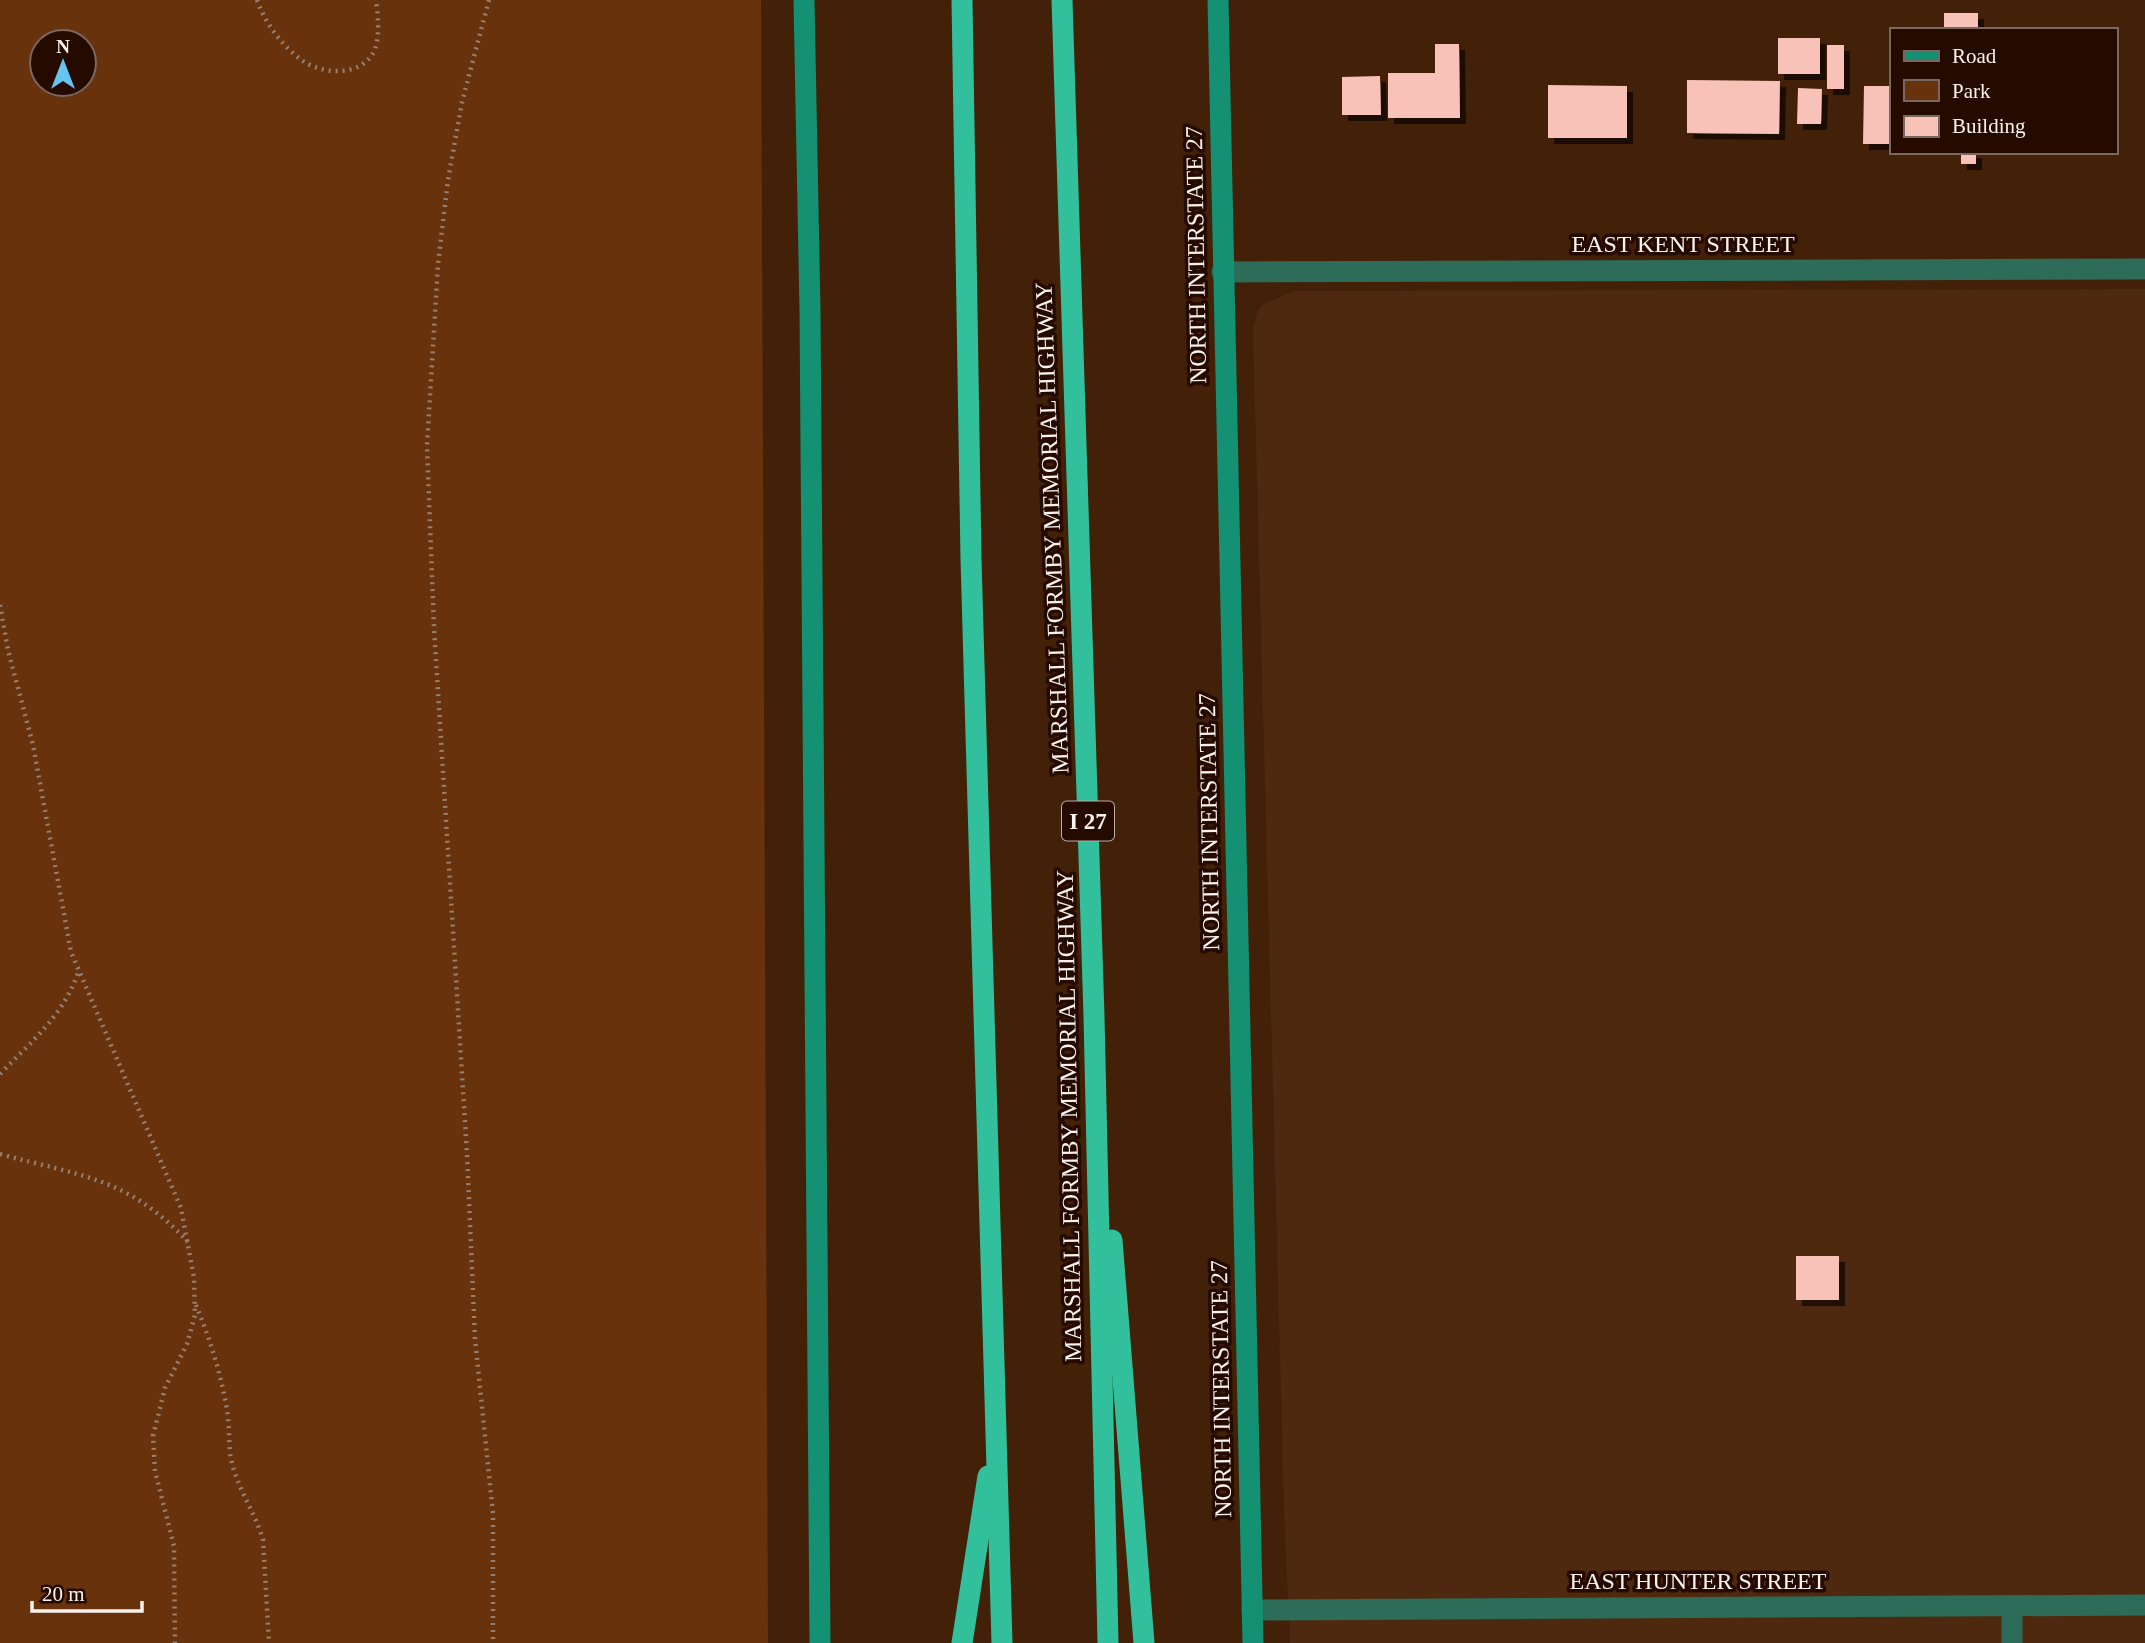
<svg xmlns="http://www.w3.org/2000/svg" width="2145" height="1643" viewBox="0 0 2145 1643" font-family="Georgia,serif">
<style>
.built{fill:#4f290f}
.green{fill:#68320d;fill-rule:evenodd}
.building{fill:#f9c2b8;filter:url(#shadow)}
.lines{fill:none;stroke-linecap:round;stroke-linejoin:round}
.path{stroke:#978071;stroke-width:4.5;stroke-dasharray:2 5;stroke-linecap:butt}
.lane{stroke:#2c6c59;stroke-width:21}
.street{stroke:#2c6c59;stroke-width:21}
.secondary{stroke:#149072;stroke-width:21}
.highway{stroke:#31c09b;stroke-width:21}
.labels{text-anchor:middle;stroke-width:7;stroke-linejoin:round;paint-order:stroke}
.shield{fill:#250a00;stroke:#baaca7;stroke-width:2}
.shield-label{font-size:23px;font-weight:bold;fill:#faf2ee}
.street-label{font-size:24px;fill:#faf2ee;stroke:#250a00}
</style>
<defs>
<filter id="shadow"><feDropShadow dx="6" dy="6" stdDeviation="0" flood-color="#0009"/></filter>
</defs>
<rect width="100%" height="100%" fill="#432008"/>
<polygon class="built" points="2145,289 2145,1643 1290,1643 1284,1507 1253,327 1258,311 1264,304 1294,291"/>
<path class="green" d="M0 0H761L768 1643H0ZM42 42H84V84H42Z"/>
<g class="building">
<rect x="1944" y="13" width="34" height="17"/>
<rect x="1778" y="38" width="42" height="36"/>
<polygon points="1435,44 1459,44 1460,118 1388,118 1388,73 1435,73"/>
<rect x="1827" y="45" width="17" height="44"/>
<polygon points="1380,76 1381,115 1342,115 1342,77"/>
<polygon points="1687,80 1780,81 1779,134 1687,133"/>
<polygon points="1548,85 1627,86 1627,138 1548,138"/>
<polygon points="1864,86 1891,86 1891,144 1863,144"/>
<polygon points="1798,88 1822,89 1821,124 1797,124"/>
<rect x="1961" y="152" width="15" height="12"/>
<rect x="1796" y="1256" width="43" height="44"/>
</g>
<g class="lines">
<g class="path">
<path d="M257 0C265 23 282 46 303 61 323 75 364 77 375 49 380 35 378 15 376 0"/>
<polyline points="489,0 462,102 448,180 438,264 427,446 434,628 467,1154 475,1339 493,1514 493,1643"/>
<polyline points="0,605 8,650 33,745 71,952 181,1208 194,1278 195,1315 187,1344 165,1388 153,1436 155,1471 174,1546 175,1643"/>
<path d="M0 1074C31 1042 63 1016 78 973"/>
<path d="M0 1154C80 1176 128 1177 188 1242"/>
<path d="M196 1305C210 1339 221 1374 227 1410 230 1426 228 1443 231 1459 237 1488 255 1512 263 1540L269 1643"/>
</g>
<polyline class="lane" points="2012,1606 2012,1643"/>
<g class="street">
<polyline points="1222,272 2145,269"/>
<polyline points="1252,1610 2145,1605"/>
</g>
<g class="secondary">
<polyline points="804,0 810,311 820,1643"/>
<polyline points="1218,0 1253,1643"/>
</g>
<g class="highway">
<polyline points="962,0 971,559 1002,1643"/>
<polyline points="1062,0 1094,1016 1108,1643"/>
<polyline points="1112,1240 1144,1643"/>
<polyline points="962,1643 988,1476"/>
</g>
</g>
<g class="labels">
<rect class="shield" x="1062" y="801.5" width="52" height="39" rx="5"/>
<g class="shield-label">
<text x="1088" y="829">I 27</text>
</g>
<g class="street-label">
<text x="1683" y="252">EAST KENT STREET</text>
<text transform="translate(1196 255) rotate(-91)" y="8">NORTH INTERSTATE 27</text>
<text transform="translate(1052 528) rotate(-92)" y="8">MARSHALL FORMBY MEMORIAL HIGHWAY</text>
<text transform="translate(1209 822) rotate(-91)" y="8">NORTH INTERSTATE 27</text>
<text transform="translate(1069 1116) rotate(-91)" y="8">MARSHALL FORMBY MEMORIAL HIGHWAY</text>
<text transform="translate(1221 1389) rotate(-91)" y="8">NORTH INTERSTATE 27</text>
<text x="1698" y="1589">EAST HUNTER STREET</text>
</g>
</g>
<rect x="1890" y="28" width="228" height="126" fill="#250a00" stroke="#7a675f" stroke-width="2"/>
<rect x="1904" y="51" width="35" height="10" fill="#149072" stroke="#7a675f" stroke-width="2"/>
<text x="1952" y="63" font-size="21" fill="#faf2ee">Road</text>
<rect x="1904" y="80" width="35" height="21" fill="#68320d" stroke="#7a675f" stroke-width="2"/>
<text x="1952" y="98" font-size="21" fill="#faf2ee">Park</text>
<rect x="1904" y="116" width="35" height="21" fill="#f9c2b8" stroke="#7a675f" stroke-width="2"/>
<text x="1952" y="133" font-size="21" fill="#faf2ee">Building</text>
<g transform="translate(63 63)"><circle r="33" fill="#250a00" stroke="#7a675f" stroke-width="2"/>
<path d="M0-5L12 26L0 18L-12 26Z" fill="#67c4f0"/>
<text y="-10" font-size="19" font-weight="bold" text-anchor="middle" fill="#faf2ee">N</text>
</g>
<path d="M32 1601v10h110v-10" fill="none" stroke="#faf2ee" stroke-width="3.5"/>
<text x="42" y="1601" font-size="21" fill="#faf2ee" stroke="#250a00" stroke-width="5" paint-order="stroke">20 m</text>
</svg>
